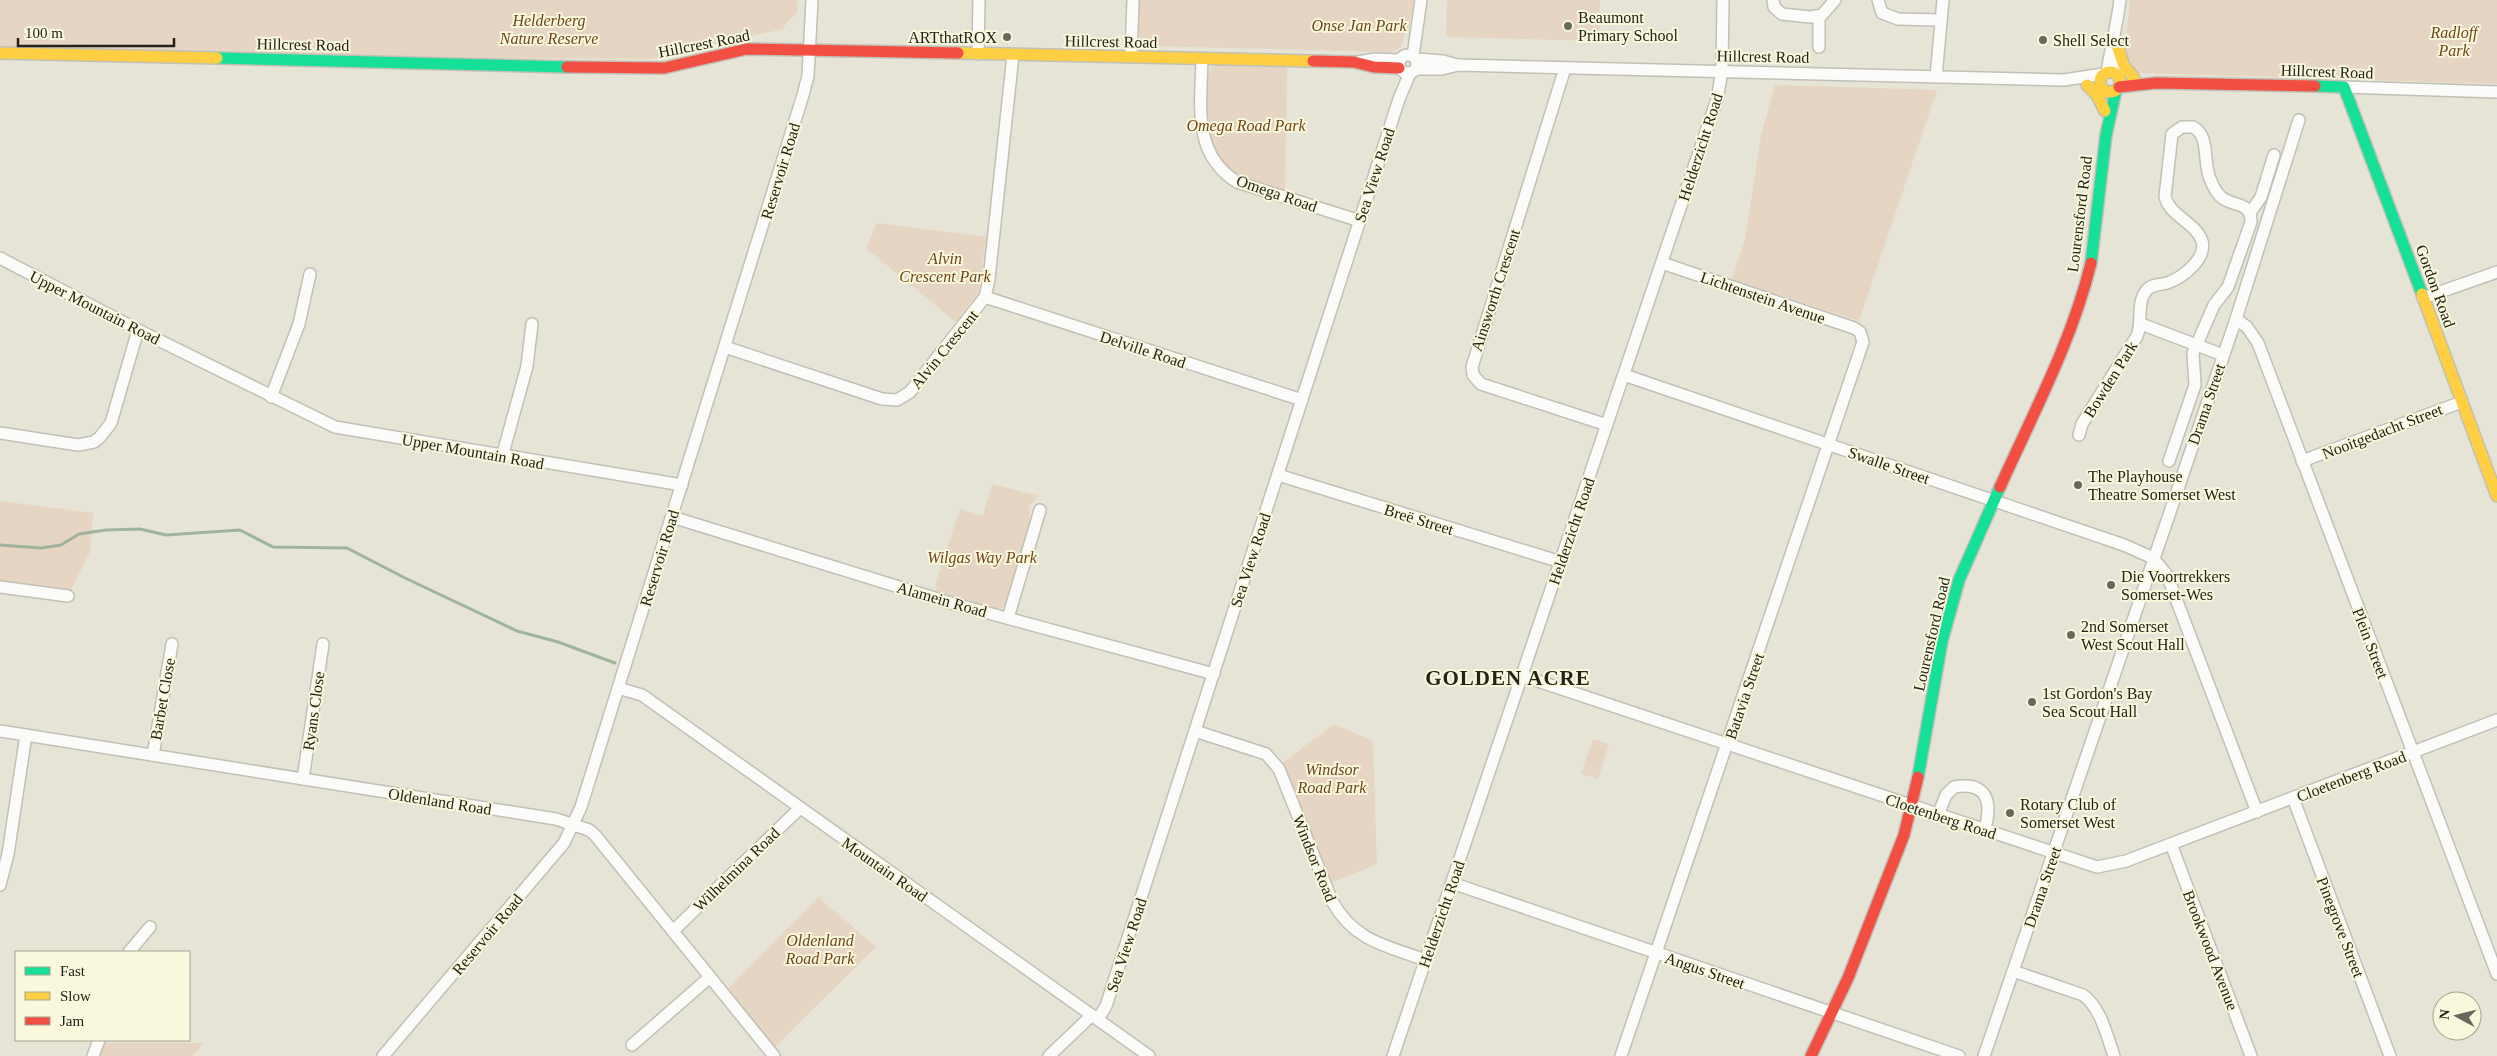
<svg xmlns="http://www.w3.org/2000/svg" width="2497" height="1056" viewBox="0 0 2497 1056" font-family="'Times New Roman',serif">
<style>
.green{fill:#e5d5c2}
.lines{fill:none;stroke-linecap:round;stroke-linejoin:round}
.stream{stroke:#a0b49d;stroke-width:3}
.street-casing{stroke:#c1c0b6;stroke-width:14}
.fast-casing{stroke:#c1c0b6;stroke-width:14}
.slow-casing{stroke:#c1c0b6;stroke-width:14}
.jam-casing{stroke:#c1c0b6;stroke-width:14}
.street{stroke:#fbfbf9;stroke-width:11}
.fast{stroke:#16e098;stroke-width:11}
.slow{stroke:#ffcf43;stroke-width:11}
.jam{stroke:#f24e42;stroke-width:11}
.poi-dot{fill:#68675c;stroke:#f9f8dd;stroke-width:2}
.labels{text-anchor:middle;stroke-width:4;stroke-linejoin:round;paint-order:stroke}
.poi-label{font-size:16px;fill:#24231a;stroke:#f9f8dd;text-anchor:start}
.park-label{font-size:16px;font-style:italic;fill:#70451b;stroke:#f9f8dd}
.street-label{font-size:16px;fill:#24231a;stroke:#f9f8dd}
.district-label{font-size:21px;font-weight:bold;letter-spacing:1px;fill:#24231a;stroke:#f9f8dd}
</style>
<rect width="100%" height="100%" fill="#e6e4d6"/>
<g class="green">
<polygon points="0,0 797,0 797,13 787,22 783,29 650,59 482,58 0,47"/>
<polygon points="1137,0 1414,0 1409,31 1406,30 1401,47 1390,52 1147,46 1141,42 1139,33 1136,32"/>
<polygon points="1447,0 1600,0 1599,41 1446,37"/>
<polygon points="2130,0 2497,0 2497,84 2137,73 2133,71 2125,50"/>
<path d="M1217 65 1287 67 1285 191C1232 175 1206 169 1207 106 1207 94 1204 78 1211 68Z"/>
<polygon points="1775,85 1937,90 1859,321 1732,280 1745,239 1761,136"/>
<polygon points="877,223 986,237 978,294 956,322 866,248"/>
<polygon points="992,484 1038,496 1029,507 1030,523 1008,600 1003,607 997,609 937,592 936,582 960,509 983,516"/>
<polygon points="0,501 93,513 90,552 68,596 0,587"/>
<polygon points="1334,724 1373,741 1377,864 1330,883 1281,764"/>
<polygon points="1593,739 1609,744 1598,779 1581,774"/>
<polygon points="818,897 876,947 775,1047 728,989"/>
<polygon points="104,1043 203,1043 192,1056 96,1056 101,1052"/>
</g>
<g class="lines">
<polyline class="stream" points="0,545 41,548 61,545 79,534 106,530 140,529 166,535 240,530 273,547 347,548 405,578 517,631 558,642 615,663"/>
<g class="street-casing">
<g id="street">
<polyline points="1773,0 1774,7 1782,14 1810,17 1822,15 1835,0"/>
<polyline points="1878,0 1882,13 1898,19 1941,20"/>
<polyline points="1819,16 1819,47"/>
<polyline points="978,54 979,0"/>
<polyline points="2117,54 2118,74"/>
<circle cx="1408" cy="64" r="9"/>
<polyline points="1413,56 1421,0"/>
<polyline points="1131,57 1133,0"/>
<path d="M1202 59C1201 105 1192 154 1237 182L1360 221"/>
<polyline points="1416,59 1443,61 1457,65"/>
<polyline points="1358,62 1375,59 1400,60"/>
<polyline points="1565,68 1472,367 1473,375 1481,384 1607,425"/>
<polyline points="1416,69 1442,69 1458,65 2064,80 2103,74"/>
<path d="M2107 72C2111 47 2117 25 2120 0"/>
<polyline points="1936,77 1943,0"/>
<polyline points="2344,87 2497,92"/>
<polyline points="2250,213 2261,197 2274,155"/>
<polyline points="0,258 138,330 335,427 682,485"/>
<polyline points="985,297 1302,400"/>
<polyline points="2423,298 2497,272"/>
<polyline points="2236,319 2247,327 2258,343 2497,974"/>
<polyline points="2141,324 2223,355"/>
<polyline points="725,347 882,399 897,400 910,392 985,297 989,279 1013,55"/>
<polyline points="1624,375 2124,545 2153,558 2167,575 2257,812"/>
<polyline points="271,397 299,324 310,274"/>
<polyline points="0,433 78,445 94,442 100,437 111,423 138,330"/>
<path d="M2079 435 2082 424 2137 336C2143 321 2136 304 2146 291 2151 284 2160 285 2167 283 2182 278 2207 259 2202 241 2196 223 2170 216 2165 197L2172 134 2182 127H2193C2211 136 2202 165 2211 181 2213 186 2217 193 2221 197 2233 207 2251 201 2251 222L2228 287 2214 305 2193 353 2195 385 2169 461"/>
<polyline points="502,457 527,366 532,324"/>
<polyline points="2302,461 2462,402"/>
<polyline points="1278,475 1561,562"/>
<polyline points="672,517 951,603 1214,674"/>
<polyline points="0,587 68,596"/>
<polyline points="1008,618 1040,510"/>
<polyline points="1523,676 2097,867 2126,861 2497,720"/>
<polyline points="618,688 642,695 1149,1056"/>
<polyline points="0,731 556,819 589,830 595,835 774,1056"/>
<path d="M1195 731 1266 754 1279 769 1332 901C1354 941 1386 946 1426 960"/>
<polyline points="153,755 172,644"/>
<polyline points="303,779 323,644"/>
<polyline points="2293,798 2390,1056"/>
<path d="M1938 815 1946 795 1954 787C1988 781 1993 803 1984 831"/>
<polyline points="2171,844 2251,1056"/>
<polyline points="1452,883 1959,1056"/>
<polyline points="0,885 8,854 26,735"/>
<polyline points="673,931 800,808"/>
<polyline points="129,952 150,927"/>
<path d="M2013 971 2083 995C2101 1008 2107 1036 2114 1056"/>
<polyline points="1098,1019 1106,1006 1399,99 1410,73"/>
<polyline points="632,1045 710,977"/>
<polyline points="93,1056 99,1040"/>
<polyline points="383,1056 564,843 581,807 803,95 808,76 812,0"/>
<polyline points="1049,1056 1092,1015"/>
<polyline points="1393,1056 1717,99 1722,71 1723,0"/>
<polyline points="1621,1056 1863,342 1860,332 1854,328 1662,263"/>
<polyline points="1984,1056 2236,319 2299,120"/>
</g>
</g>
<g class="fast-casing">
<g id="fast">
<polyline points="217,58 567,67"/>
<polyline points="2315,86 2344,87 2422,294"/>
<polyline points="2091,263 2106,135 2116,90"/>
<polyline points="1918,777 1942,641 1959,580 2000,487"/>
</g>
</g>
<g class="slow-casing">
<g id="slow">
<polyline points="2117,45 2124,66 2134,78"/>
<polyline points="0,53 217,58"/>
<polyline points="958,53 1313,61"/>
<circle cx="2110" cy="82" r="10"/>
<polyline points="2087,85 2097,95 2105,111"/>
<polyline points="2422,294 2497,496"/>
</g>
</g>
<g class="jam-casing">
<g id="jam">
<polyline points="1313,61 1354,62 1374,67 1399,68"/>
<polyline points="567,67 664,68 747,49 958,53"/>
<polyline points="2119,87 2156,83 2315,86"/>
<path d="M2000 487C2033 414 2072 341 2091 263"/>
<polyline points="1811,1056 1848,978 1904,835 1918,777"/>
</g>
</g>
<use href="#street" class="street"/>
<use href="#fast" class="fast"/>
<use href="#slow" class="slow"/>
<use href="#jam" class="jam"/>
</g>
<g class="poi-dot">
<circle cx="1568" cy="26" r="5"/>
<circle cx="1007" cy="37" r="5"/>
<circle cx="2043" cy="40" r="5"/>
<circle cx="2078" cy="485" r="5"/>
<circle cx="2111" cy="585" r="5"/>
<circle cx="2071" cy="635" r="5"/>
<circle cx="2032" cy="702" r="5"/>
<circle cx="2010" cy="813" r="5"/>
</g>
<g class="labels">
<g class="poi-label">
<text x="1578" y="23">Beaumont<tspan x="1578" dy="18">Primary School</tspan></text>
<text x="997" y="43" text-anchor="end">ARTthatROX</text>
<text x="2053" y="46">Shell Select</text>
<text x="2088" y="482">The Playhouse<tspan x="2088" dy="18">Theatre Somerset West</tspan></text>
<text x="2121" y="582">Die Voortrekkers<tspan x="2121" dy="18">Somerset-Wes</tspan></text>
<text x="2081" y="632">2nd Somerset<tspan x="2081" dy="18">West Scout Hall</tspan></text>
<text x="2042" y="699">1st Gordon's Bay<tspan x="2042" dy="18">Sea Scout Hall</tspan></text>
<text x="2020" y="810">Rotary Club of<tspan x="2020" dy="18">Somerset West</tspan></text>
</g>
<g class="park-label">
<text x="549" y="26">Helderberg<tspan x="549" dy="18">Nature Reserve</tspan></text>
<text x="1359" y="31">Onse Jan Park</text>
<text x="2454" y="38">Radloff<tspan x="2454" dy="18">Park</tspan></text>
<text x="1246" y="131">Omega Road Park</text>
<text x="945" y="264">Alvin<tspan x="945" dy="18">Crescent Park</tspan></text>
<text x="982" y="563">Wilgas Way Park</text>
<text x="1332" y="775">Windsor<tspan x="1332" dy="18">Road Park</tspan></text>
<text x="820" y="946">Oldenland<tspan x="820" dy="18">Road Park</tspan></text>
</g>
<g class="street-label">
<text transform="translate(1111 41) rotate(1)" y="6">Hillcrest Road</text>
<text transform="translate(704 43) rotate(-11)" y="6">Hillcrest Road</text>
<text transform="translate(303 44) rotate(1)" y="6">Hillcrest Road</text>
<text transform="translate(1763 56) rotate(1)" y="6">Hillcrest Road</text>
<text transform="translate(2327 71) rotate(2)" y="6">Hillcrest Road</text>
<text transform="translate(1700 147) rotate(-72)" y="6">Helderzicht Road</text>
<text transform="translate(780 171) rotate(-73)" y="6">Reservoir Road</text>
<text transform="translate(1374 175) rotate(-72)" y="6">Sea View Road</text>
<text transform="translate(1277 193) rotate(19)" y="6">Omega Road</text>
<text transform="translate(2079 214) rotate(-83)" y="6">Lourensford Road</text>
<text transform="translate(2436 286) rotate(70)" y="6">Gordon Road</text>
<text transform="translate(1495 290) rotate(-72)" y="6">Ainsworth Crescent</text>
<text transform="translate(1763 297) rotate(19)" y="6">Lichtenstein Avenue</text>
<text transform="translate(95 307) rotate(27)" y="6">Upper Mountain Road</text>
<text transform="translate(944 349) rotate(-51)" y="6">Alvin Crescent</text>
<text transform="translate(1143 349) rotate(18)" y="6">Delville Road</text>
<text transform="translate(2110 379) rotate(-58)" y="6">Bowden Park</text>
<text transform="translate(2206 404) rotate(-71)" y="6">Drama Street</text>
<text transform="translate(2382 431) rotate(-21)" y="6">Nooitgedacht Street</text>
<text transform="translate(473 451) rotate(10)" y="6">Upper Mountain Road</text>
<text transform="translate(1889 465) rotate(19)" y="6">Swalle Street</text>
<text transform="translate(1419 519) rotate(17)" y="6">Breë Street</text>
<text transform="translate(1571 531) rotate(-71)" y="6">Helderzicht Road</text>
<text transform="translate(659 558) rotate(-73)" y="6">Reservoir Road</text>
<text transform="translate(1250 560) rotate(-72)" y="6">Sea View Road</text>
<text transform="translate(942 599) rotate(16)" y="6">Alamein Road</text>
<text transform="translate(1931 634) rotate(-77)" y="6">Lourensford Road</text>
<text transform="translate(2371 643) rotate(69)" y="6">Plein Street</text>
<text transform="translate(1744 696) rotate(-71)" y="6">Batavia Street</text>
<text transform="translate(162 699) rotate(-80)" y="6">Barbet Close</text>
<text transform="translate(313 711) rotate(-82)" y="6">Ryans Close</text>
<text transform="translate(2351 776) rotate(-21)" y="6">Cloetenberg Road</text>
<text transform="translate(440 801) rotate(9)" y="6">Oldenland Road</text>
<text transform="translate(1941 816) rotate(18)" y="6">Cloetenberg Road</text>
<text transform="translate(1315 858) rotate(68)" y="6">Windsor Road</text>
<text transform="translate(736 869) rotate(-44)" y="6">Wilhelmina Road</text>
<text transform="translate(885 869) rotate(35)" y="6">Mountain Road</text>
<text transform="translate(2042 887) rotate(-71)" y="6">Drama Street</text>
<text transform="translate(1441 914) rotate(-71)" y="6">Helderzicht Road</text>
<text transform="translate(2341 927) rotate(69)" y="6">Pinegrove Street</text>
<text transform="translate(487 934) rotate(-50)" y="6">Reservoir Road</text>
<text transform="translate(1126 945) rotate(-72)" y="6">Sea View Road</text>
<text transform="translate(2211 950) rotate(69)" y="6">Brookwood Avenue</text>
<text transform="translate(1705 970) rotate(19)" y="6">Angus Street</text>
</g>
<g class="district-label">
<text x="1508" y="685">GOLDEN ACRE</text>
</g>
</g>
<rect x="15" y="951" width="175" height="90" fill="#f9f8dd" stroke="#a4a38f"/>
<rect x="25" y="967" width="25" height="8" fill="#16e098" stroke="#a4a38f"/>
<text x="60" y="976" font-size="15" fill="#24231a">Fast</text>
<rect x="25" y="992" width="25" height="8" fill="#ffcf43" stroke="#a4a38f"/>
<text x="60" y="1001" font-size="15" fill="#24231a">Slow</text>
<rect x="25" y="1017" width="25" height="8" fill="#f24e42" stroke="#a4a38f"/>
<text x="60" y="1026" font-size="15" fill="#24231a">Jam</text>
<g transform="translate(2457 1016) rotate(277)"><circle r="24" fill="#f9f8dd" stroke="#a4a38f"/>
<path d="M0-4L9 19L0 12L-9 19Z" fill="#68675c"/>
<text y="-8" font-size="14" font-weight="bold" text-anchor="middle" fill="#24231a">N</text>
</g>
<path d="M18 38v8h156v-8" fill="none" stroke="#24231a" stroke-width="2.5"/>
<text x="25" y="38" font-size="15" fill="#24231a" stroke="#f9f8dd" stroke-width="4" paint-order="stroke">100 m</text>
</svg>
